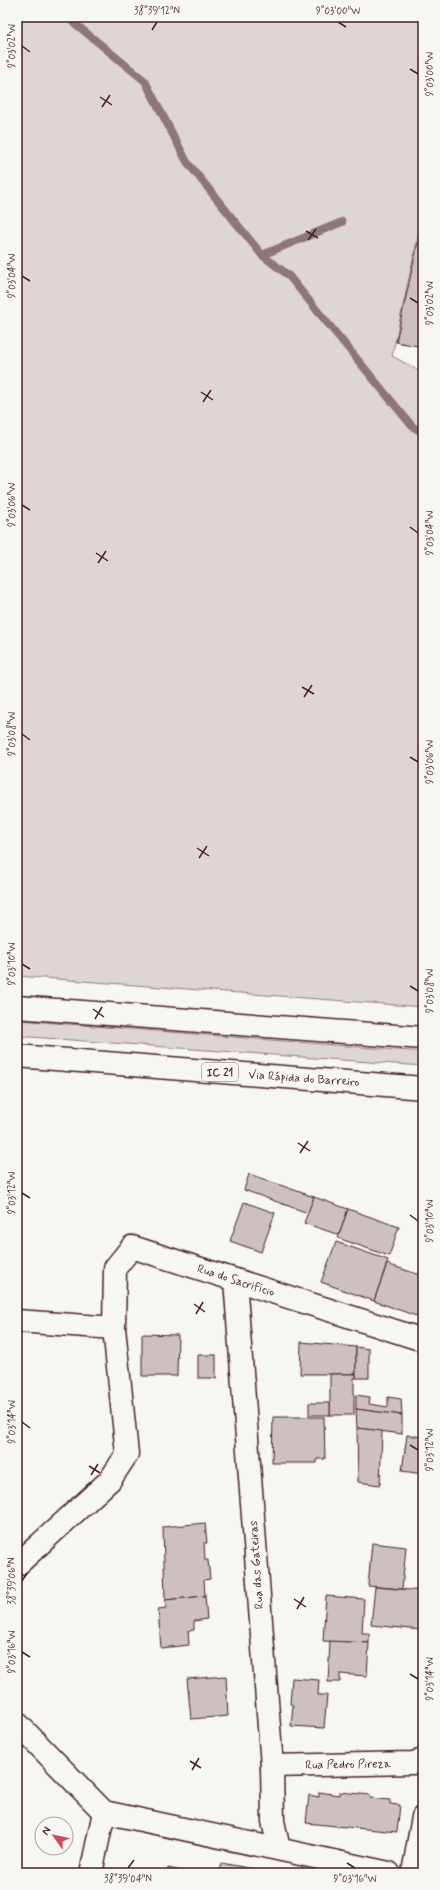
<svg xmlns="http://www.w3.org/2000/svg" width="440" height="1890" viewBox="0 0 440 1890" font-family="Mynerve,sans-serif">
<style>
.green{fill:#ddd6d5;stroke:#947a80}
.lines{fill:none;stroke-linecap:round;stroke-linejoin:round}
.stream{stroke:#8e747a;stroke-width:8}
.building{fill:#ccc1c0;stroke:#4a1f2b}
.minor-casing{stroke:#4a1f2b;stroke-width:25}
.trunk-casing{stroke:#4a1f2b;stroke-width:25}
.minor{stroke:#f6f6f2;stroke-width:22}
.trunk{stroke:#f6f6f2;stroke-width:22}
.ticks{fill:none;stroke:#4a1f2b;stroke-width:1.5}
.labels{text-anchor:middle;stroke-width:3;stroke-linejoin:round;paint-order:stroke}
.shield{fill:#f6f6f2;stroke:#7e6067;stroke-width:1}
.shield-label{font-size:11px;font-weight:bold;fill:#4a1f2b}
.street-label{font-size:12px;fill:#4a1f2b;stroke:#f6f6f2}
.neatline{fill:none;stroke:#4a1f2b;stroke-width:1.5}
.ticks-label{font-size:10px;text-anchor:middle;fill:#4a1f2b}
</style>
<rect width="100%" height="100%" fill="#f6f6f2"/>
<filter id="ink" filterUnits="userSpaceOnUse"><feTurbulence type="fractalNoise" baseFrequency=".025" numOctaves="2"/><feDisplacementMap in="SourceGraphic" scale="8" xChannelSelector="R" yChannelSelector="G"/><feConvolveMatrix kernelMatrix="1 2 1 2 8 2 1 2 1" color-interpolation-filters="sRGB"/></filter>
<g filter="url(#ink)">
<g class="green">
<polygon points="17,17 423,17 423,213 392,356 423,373 423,1007 17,976"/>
<polygon points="17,1020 423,1052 423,1066 17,1036"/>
</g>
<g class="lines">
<g class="stream">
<polyline points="67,17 145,81 187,162 262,255 288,275 412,426 423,433"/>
<polyline points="262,255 342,222"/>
</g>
</g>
<g class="building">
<polygon points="418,242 423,243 423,347 396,342"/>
<polygon points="249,1174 314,1197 308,1213 244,1190"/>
<polygon points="314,1197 348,1209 339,1235 304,1223"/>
<polygon points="244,1202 275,1213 261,1252 230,1241"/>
<polygon points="348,1209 399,1227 389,1256 338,1238"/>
<polygon points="336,1242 388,1260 374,1301 321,1282"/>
<polygon points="387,1264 423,1276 423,1304 419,1317 374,1301"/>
<polygon points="142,1334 178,1335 177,1376 142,1376"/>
<polygon points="301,1342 356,1347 356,1374 300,1374"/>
<polygon points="356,1347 369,1349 369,1378 356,1378"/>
<rect x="198" y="1355" width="18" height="23"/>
<polygon points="330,1374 356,1374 356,1378 354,1378 354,1415 330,1415"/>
<polygon points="356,1395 370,1397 369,1404 388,1407 388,1397 401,1399 402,1415 356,1409"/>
<rect x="309" y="1403" width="21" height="12"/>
<polygon points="356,1409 402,1415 402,1434 357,1428"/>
<polygon points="273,1417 324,1417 325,1459 317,1459 317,1463 272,1463"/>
<polygon points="357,1428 382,1431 380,1485 358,1482"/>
<polygon points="407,1435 423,1437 423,1474 402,1471"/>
<polygon points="205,1523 207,1543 204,1543 205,1560 208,1560 210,1579 204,1580 205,1596 165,1600 163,1527"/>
<polygon points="372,1543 406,1547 402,1589 368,1586"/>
<polygon points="375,1587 423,1591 421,1630 371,1625"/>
<polygon points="205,1596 207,1619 194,1621 194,1630 188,1631 189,1645 161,1648 158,1609 166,1608 165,1600"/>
<polygon points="326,1596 364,1599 362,1633 369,1633 369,1643 323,1641"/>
<polygon points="330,1641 369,1643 367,1676 340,1674 340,1682 328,1682"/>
<polygon points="226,1676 228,1716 191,1719 187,1679"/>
<polygon points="292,1678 319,1680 318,1695 327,1695 324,1728 291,1726 293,1705 290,1704"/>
<polygon points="319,1792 339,1795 339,1792 371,1795 370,1798 390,1800 390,1804 400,1805 397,1832 306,1823 309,1795 319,1797"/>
<polygon points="221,1863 254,1869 254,1873 219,1873"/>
<polygon points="168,1868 191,1873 167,1873"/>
</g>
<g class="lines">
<g class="minor-casing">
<g id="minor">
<polyline points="235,1280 272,1766 273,1821 279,1849"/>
<polyline points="17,1321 114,1328"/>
<polyline points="17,1565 110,1480 127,1454 114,1328 115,1268 132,1247 423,1340"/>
<polyline points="17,1723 104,1812 389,1873"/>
<polyline points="272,1766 413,1763 423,1760"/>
<polyline points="91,1873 104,1812"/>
<polyline points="413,1873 423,1817"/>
</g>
</g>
<g class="trunk-casing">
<g id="trunk">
<polyline points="17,1007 423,1038"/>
<polyline points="17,1056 423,1088"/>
</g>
</g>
<use href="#minor" class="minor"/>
<use href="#trunk" class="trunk"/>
</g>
</g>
<path class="ticks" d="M338 22 346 27M152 30 157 22M22 46 30 52M410 69 418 74M100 97 112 105M102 107 110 95M306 231 318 238M308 240 316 229M22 276 30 281M410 298 418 303M201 392 213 400M203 402 211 390M22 505 30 510M410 527 418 533M96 553 108 561M98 563 106 551M302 687 314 694M304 697 312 685M22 734 30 740M410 757 418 762M197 848 209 856M199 858 207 846M22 964 30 969M410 986 418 991M93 1009 104 1017M95 1019 102 1007M298 1143 310 1151M300 1153 308 1141M22 1193 30 1198M410 1215 418 1221M194 1304 205 1312M196 1314 203 1302M22 1422 30 1428M410 1445 418 1450M89 1466 100 1473M91 1475 98 1464M22 1581 27 1573M294 1599 306 1607M297 1609 304 1597M22 1652 30 1657M410 1674 418 1679M190 1761 201 1768M192 1770 199 1758M347 1863 355 1868M128 1868 134 1860"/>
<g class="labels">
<rect class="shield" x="202" y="1063" width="36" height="18" rx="3"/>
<g class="shield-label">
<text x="220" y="1076">IC 21</text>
</g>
<g class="street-label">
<text transform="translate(304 1078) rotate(4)" y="4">Via Rápida do Barreiro</text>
<text transform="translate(236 1280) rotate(18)" y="4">Rua do Sacrifício</text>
<text transform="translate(256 1565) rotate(-94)" y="4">Rua das Gateiras</text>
<text transform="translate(348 1764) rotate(-1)" y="4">Rua Pedro Pireza</text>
</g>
</g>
<rect width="440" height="1890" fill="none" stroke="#f6f6f2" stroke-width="44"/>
<g transform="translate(54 1836) rotate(303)"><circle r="19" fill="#f6f6f2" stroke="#b1a0a2"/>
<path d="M0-3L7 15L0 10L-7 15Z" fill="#d1495b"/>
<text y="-6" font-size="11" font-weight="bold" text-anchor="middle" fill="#4a1f2b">N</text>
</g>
<rect x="22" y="22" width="396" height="1846" class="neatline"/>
<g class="ticks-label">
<text x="157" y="14">38°39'12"N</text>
<text x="338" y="14">9°03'00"W</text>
<text transform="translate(11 46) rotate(-90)" y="4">9°03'02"W</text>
<text transform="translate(429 74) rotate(-90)" y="4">9°03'00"W</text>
<text transform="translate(11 276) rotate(-90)" y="4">9°03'04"W</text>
<text transform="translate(429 303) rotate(-90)" y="4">9°03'02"W</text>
<text transform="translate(11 505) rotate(-90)" y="4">9°03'06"W</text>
<text transform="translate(429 533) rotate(-90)" y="4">9°03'04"W</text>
<text transform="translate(11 734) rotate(-90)" y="4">9°03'08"W</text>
<text transform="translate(429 762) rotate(-90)" y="4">9°03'06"W</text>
<text transform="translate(11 964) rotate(-90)" y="4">9°03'10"W</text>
<text transform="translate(429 991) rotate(-90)" y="4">9°03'08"W</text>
<text transform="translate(11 1193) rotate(-90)" y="4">9°03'12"W</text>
<text transform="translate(429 1221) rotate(-90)" y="4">9°03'10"W</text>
<text transform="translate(11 1422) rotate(-90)" y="4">9°03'14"W</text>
<text transform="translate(429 1450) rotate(-90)" y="4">9°03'12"W</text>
<text transform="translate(11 1581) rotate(-90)" y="4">38°39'06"N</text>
<text transform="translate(11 1652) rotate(-90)" y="4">9°03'16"W</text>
<text transform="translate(429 1679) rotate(-90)" y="4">9°03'14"W</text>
<text x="128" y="1882">38°39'04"N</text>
<text x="355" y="1882">9°03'16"W</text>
</g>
</svg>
